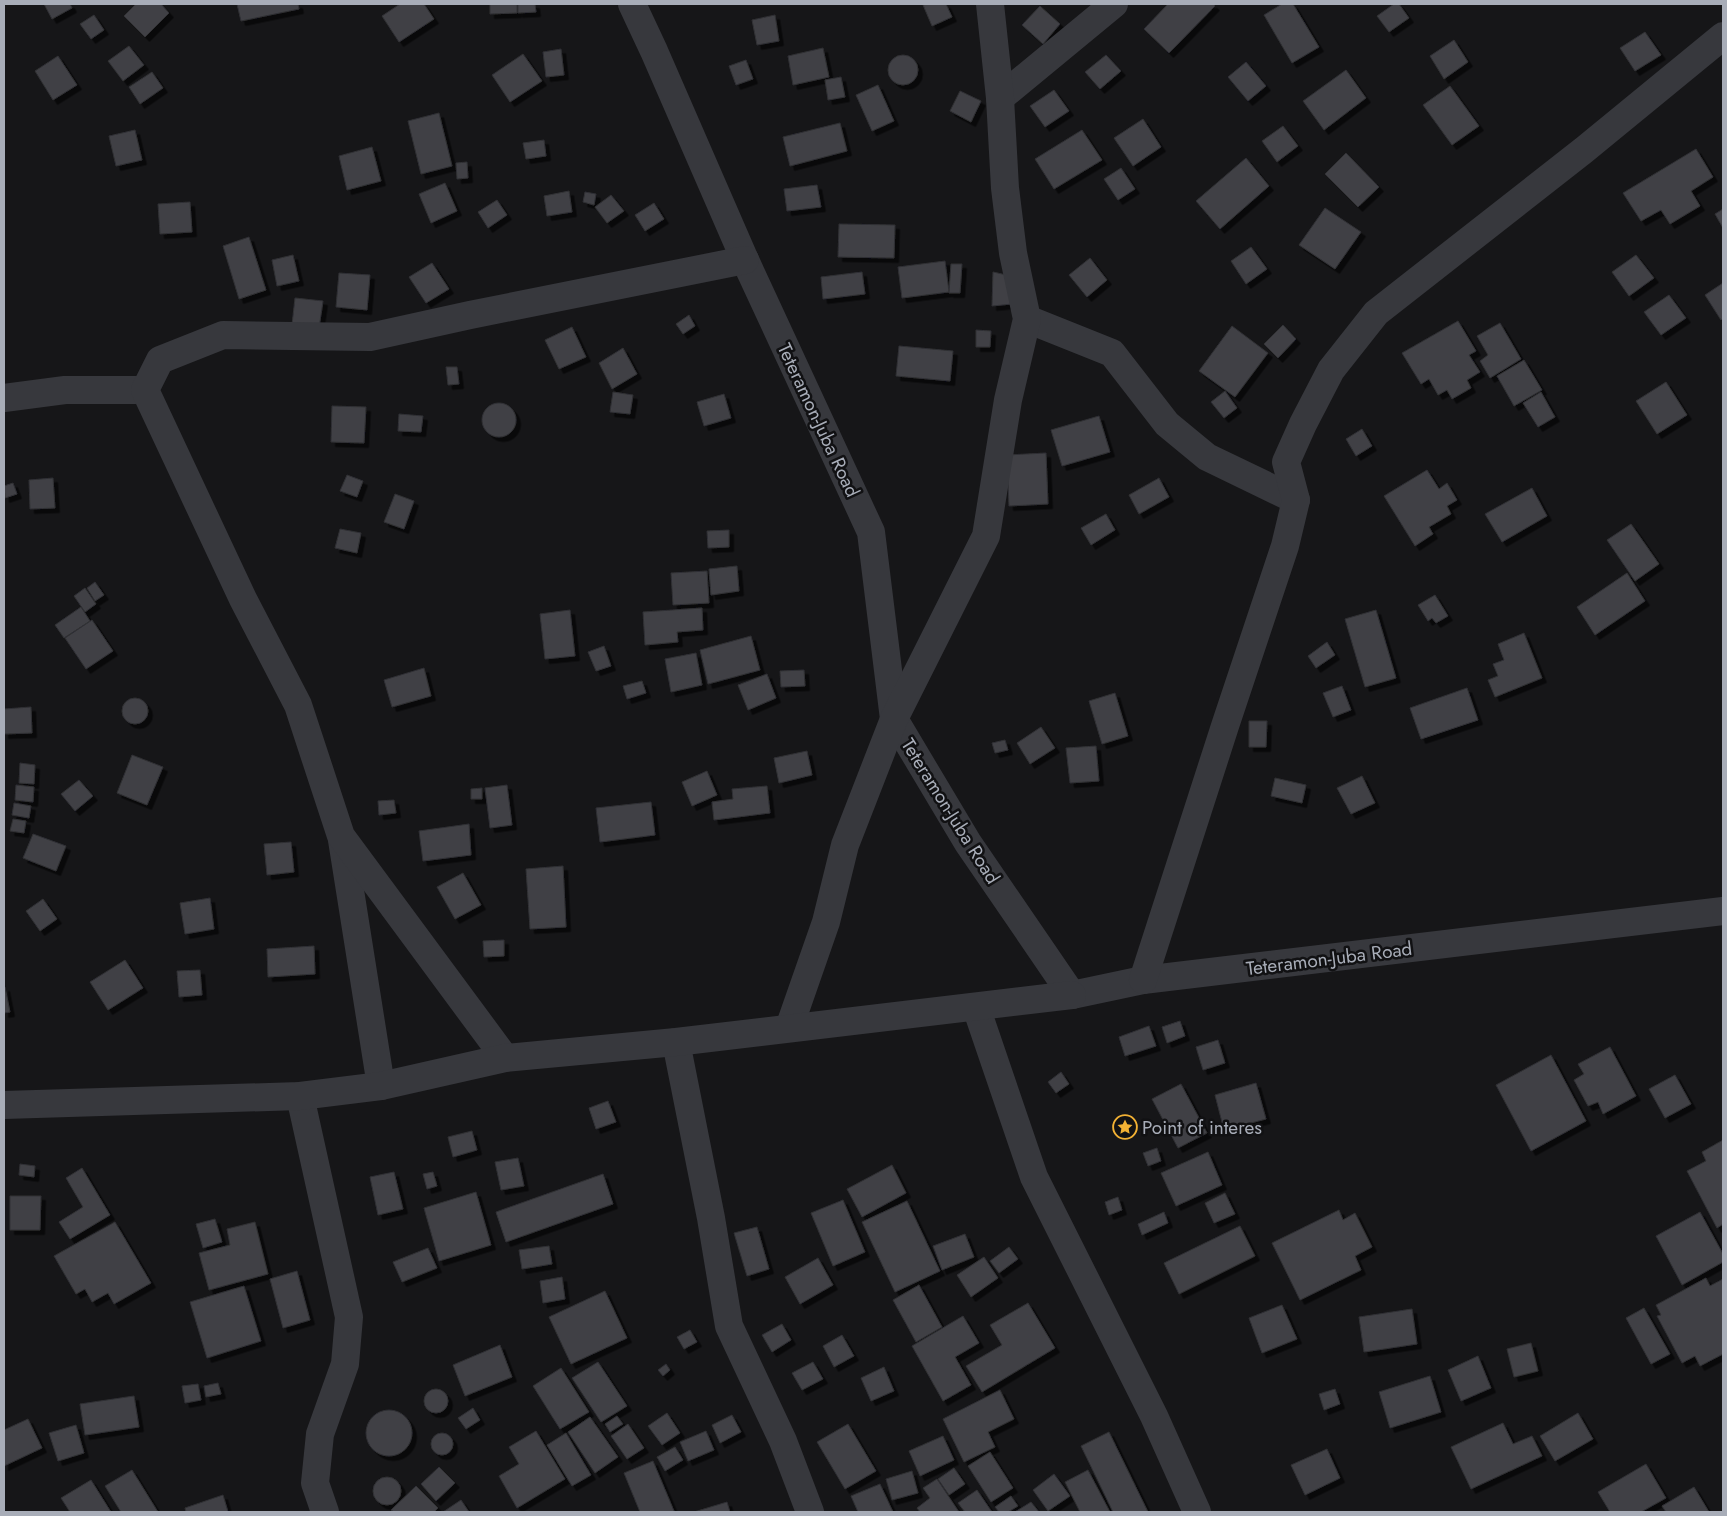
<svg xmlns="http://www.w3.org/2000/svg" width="1727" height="1516" viewBox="0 0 1727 1516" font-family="Jost,sans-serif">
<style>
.building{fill:#404145;stroke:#303034;filter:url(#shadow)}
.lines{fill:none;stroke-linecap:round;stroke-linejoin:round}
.minor{stroke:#37383d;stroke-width:28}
.labels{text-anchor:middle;stroke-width:5;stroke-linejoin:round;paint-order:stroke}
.street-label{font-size:19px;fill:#a8adb8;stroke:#111113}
.poi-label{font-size:19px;fill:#a8adb8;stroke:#111113;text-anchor:start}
</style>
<defs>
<filter id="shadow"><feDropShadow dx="4.5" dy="4.5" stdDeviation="0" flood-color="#0009"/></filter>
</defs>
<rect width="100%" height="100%" fill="#161618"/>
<g class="building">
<polygon points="44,4 70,4 72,8 52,19"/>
<polygon points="136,4 161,4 169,13 145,37 124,16"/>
<polygon points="237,4 298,4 299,9 241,21"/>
<polygon points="400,4 424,4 434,19 399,42 382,16"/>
<polygon points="490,4 517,4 517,13 490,14"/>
<polygon points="518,4 535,4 536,12 518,13"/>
<polygon points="927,4 946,4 952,17 932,26 923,5"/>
<polygon points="1168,4 1213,4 1215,6 1169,53 1144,29"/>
<polygon points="1282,4 1293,4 1319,47 1292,63 1264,15"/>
<polygon points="1394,4 1399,4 1409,18 1389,32 1377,16"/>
<polygon points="1040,6 1060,24 1043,44 1022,25"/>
<polygon points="94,15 104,30 91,39 80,24"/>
<polygon points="775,15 779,41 757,45 752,20"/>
<polygon points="1645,32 1661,55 1635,71 1620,48"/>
<polygon points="1454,40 1468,62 1444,79 1430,56"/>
<polygon points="129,46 144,65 123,81 108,61"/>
<polygon points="823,48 829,77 793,85 788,56"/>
<polygon points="561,49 564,75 546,77 543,52"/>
<polygon points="523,54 542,81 510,102 492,75"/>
<circle cx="903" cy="70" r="15"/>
<polygon points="1106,55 1121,71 1100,89 1085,72"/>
<polygon points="58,56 77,85 53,100 35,71"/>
<polygon points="746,60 753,79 736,85 729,66"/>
<polygon points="1246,62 1266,86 1248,101 1228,77"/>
<polygon points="1346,70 1366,98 1324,130 1303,101"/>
<polygon points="152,72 163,88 140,104 129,87"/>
<polygon points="841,77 845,97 828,100 825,80"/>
<polygon points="878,85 894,121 872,131 856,95"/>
<polygon points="1450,86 1479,126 1452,145 1423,105"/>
<polygon points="1054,90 1069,111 1045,127 1030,106"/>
<polygon points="960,91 981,101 971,122 950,111"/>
<polygon points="439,113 452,166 421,174 408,121"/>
<polygon points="1143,119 1161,147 1133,166 1114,138"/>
<polygon points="840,123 847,151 790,166 783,137"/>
<polygon points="1283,126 1298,146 1277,162 1262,141"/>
<polygon points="135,130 142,160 116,166 109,136"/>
<polygon points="1082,130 1102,160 1054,189 1035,159"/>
<polygon points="544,140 546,156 526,159 523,143"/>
<polygon points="372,147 381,181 347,190 339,156"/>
<polygon points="1696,149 1713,177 1691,191 1700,206 1670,224 1661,210 1641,221 1623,193"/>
<polygon points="1346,153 1379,187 1358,207 1325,174"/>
<polygon points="1246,158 1269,186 1220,229 1196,201"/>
<polygon points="467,162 468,178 457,179 456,163"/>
<polygon points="1121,168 1135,189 1118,200 1104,179"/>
<polygon points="445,183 457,211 431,223 419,194"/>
<polygon points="817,185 821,207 787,211 784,189"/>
<polygon points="569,191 572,212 547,216 544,196"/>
<polygon points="585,192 596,194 594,205 583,202"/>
<polygon points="611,195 624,211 607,223 595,207"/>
<polygon points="497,200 507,215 488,228 478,212"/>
<polygon points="190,202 192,232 160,234 158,204"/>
<polygon points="654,203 664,219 645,231 635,215"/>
<polygon points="1325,208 1361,232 1335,269 1299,245"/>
<polygon points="1723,209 1723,228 1715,214"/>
<polygon points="839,224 895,225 894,258 838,257"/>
<polygon points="249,237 266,290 239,299 223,246"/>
<polygon points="1251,247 1267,269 1246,284 1231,261"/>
<polygon points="293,255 299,281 277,286 272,260"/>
<polygon points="1636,255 1654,278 1629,296 1612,272"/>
<polygon points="1090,258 1107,280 1087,297 1069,275"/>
<polygon points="945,261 949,292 902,298 898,267"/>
<polygon points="432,263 449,289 426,303 409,277"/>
<polygon points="951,264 962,264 960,293 949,293"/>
<polygon points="862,272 865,294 823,299 821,277"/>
<polygon points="993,272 1011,276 1012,304 992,306"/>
<polygon points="339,273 370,275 367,310 336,307"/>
<polygon points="1723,283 1723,318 1721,320 1705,295"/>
<polygon points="1669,295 1686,318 1661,335 1644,312"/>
<polygon points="295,298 323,301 319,328 292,325"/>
<polygon points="689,315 695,326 683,334 676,324"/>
<polygon points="1458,321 1476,351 1469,355 1480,372 1467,380 1471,388 1452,399 1447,390 1438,395 1429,379 1421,384 1402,353"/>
<polygon points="1500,323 1521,359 1490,378 1480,361 1488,355 1477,336"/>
<polygon points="1283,325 1296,339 1278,358 1264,344"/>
<polygon points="1232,326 1268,353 1235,397 1199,371"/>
<polygon points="572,327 586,357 559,369 545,340"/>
<polygon points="976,330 991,331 990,347 976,347"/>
<polygon points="899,346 953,351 950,381 896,376"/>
<polygon points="623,348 637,374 612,389 599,363"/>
<polygon points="1524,360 1542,390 1514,406 1497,376"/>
<polygon points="446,367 457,367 459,384 448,385"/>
<polygon points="1666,382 1687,415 1657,434 1636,401"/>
<polygon points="1225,391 1237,408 1224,418 1211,402"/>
<polygon points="613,392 633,395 630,414 610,412"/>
<polygon points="1541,392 1555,417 1538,427 1523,403"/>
<polygon points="724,394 731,418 704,426 697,402"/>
<circle cx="499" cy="420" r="17"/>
<polygon points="332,406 366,407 364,443 331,442"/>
<polygon points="399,414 423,416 421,432 398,431"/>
<polygon points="1099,416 1110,452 1062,466 1051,430"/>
<polygon points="1362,429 1372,446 1356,456 1346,439"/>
<polygon points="1046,453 1048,504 1009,506 1007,455"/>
<polygon points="1427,470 1439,489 1447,483 1457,500 1447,506 1451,514 1429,527 1433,534 1415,546 1384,496"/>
<polygon points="347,475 363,481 357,497 340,491"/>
<polygon points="53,478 55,508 30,509 29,480"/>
<polygon points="1159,478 1169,497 1139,514 1129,495"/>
<polygon points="13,483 17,494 5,498 4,486"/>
<polygon points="1532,488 1547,516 1502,542 1485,514"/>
<polygon points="395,494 414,501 404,529 384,522"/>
<polygon points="1106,514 1115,530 1091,545 1081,528"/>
<polygon points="1631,524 1659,564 1635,581 1607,540"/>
<polygon points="340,529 361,533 357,553 335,548"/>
<polygon points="729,530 729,547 708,548 707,531"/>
<polygon points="737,566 739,591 711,595 709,569"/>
<polygon points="707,571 709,603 673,605 671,573"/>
<polygon points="1627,573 1645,601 1595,635 1577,607"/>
<polygon points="95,582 104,595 95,601 87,588"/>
<polygon points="85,588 96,604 85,612 74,596"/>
<polygon points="1435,595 1448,616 1436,623 1432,618 1428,621 1418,605"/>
<polygon points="81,607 90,621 64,638 55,625"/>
<polygon points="702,608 703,630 677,632 678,642 645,645 643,612"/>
<polygon points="570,610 575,656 545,659 540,614"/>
<polygon points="1376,610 1396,678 1365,687 1345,619"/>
<polygon points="92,620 113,651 86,669 65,638"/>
<polygon points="1524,633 1542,678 1495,697 1488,680 1498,676 1493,664 1504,660 1498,644"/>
<polygon points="751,636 760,670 708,684 700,650"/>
<polygon points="1327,642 1335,655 1316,668 1308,656"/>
<polygon points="604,646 611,666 596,671 588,652"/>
<polygon points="696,653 702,685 671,692 665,659"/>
<polygon points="424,668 431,696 392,707 384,680"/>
<polygon points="804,670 805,686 781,687 780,671"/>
<polygon points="767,674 776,698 748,710 738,685"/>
<polygon points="642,681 646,693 627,699 623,686"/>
<polygon points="1342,686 1351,710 1333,717 1323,693"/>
<polygon points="1467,688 1478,720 1421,739 1410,708"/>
<polygon points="1115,693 1128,736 1102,744 1089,701"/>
<circle cx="135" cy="711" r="13"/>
<polygon points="31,707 32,733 4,734 4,709"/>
<polygon points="1249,721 1267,721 1266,747 1249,747"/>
<polygon points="1041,727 1055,748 1030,764 1017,743"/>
<polygon points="1005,740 1008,750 995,753 992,743"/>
<polygon points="1096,746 1099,781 1070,783 1066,748"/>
<polygon points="807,751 812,775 779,783 774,758"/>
<polygon points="132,755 163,767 147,805 117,793"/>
<polygon points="20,763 35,765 34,784 19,783"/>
<polygon points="707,771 717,795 692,806 682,782"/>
<polygon points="1362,776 1375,803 1351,814 1337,788"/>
<polygon points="1275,778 1306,785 1302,803 1271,796"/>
<polygon points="79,780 93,796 75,811 61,794"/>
<polygon points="16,785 34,787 33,802 15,800"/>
<polygon points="507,785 512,825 490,828 485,788"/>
<polygon points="767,786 770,813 714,820 712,802 733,799 732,789"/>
<polygon points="482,788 482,799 471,799 471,789"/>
<polygon points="394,800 396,813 379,815 378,801"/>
<polygon points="651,802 655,835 600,842 596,808"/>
<polygon points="14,803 31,806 29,818 12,815"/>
<polygon points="13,819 26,821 24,833 10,831"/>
<polygon points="469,824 471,855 423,861 419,831"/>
<polygon points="33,834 66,846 56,871 23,858"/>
<polygon points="291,842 294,872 267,875 264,844"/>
<polygon points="563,866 566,927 530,929 526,869"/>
<polygon points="463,873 481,905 455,919 437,887"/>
<polygon points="210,898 214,929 185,934 180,903"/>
<polygon points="43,899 57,919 40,931 26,911"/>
<polygon points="504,940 504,956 484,957 483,941"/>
<polygon points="314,946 315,974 268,977 267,949"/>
<polygon points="125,960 143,988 108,1010 90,982"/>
<polygon points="200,970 202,995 179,997 177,971"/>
<polygon points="4,987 5,987 10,1012 4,1013"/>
<polygon points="1180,1021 1185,1036 1167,1043 1162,1027"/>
<polygon points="1149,1026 1156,1046 1125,1056 1119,1037"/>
<polygon points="1218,1040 1225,1063 1203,1070 1196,1047"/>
<polygon points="1610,1047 1636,1096 1603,1114 1598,1102 1588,1106 1574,1080 1584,1074 1578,1064"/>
<polygon points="1551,1055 1586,1121 1531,1151 1496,1085"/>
<polygon points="1061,1072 1069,1084 1056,1093 1048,1082"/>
<polygon points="1675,1075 1691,1104 1665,1118 1649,1089"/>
<polygon points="1256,1083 1266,1119 1224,1130 1215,1095"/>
<polygon points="1181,1084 1207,1133 1178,1148 1152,1099"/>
<polygon points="608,1101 616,1122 596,1129 589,1108"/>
<polygon points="472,1131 477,1150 453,1157 448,1137"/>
<polygon points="1723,1140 1723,1224 1717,1228 1687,1171 1706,1161 1702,1152"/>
<polygon points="1157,1148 1161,1161 1148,1166 1143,1153"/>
<polygon points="1208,1152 1222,1185 1176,1206 1161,1173"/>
<polygon points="518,1158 524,1186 501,1190 495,1162"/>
<polygon points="20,1164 35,1166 34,1177 19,1175"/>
<polygon points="892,1165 906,1193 862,1217 847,1189"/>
<polygon points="82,1168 110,1215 70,1239 59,1222 83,1207 66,1178"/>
<polygon points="394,1172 403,1209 378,1215 370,1177"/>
<polygon points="433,1172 437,1186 427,1189 423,1174"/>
<polygon points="603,1174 613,1204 506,1242 496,1212"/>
<polygon points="476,1192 491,1245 439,1261 424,1208"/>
<polygon points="1225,1193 1235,1214 1214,1223 1205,1203"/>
<polygon points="10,1196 41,1196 40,1230 10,1230"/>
<polygon points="1118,1197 1122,1210 1109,1215 1105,1202"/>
<polygon points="843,1200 865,1252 833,1266 811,1213"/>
<polygon points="907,1201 940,1271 895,1292 862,1222"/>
<polygon points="1339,1210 1343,1220 1355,1213 1372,1247 1355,1256 1361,1270 1300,1300 1272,1243"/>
<polygon points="1164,1212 1168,1223 1142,1235 1138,1224"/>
<polygon points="1700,1212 1723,1254 1723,1262 1682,1285 1656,1236"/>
<polygon points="215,1219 222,1242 203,1248 196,1224"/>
<polygon points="115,1222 151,1283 114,1304 108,1293 92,1302 85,1289 76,1294 54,1256"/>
<polygon points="255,1222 268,1274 209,1290 199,1253 230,1245 227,1229"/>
<polygon points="1240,1226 1255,1256 1179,1294 1164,1263"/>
<polygon points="757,1227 769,1269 747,1276 734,1233"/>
<polygon points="965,1234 974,1257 942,1270 933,1246"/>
<polygon points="549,1246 552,1264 522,1269 519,1250"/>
<polygon points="1009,1247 1018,1259 999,1273 990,1261"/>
<polygon points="428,1248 437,1268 402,1282 393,1262"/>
<polygon points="984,1257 998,1278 971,1297 957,1275"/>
<polygon points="818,1258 833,1285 800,1304 785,1277"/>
<polygon points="297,1271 310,1320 283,1328 270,1279"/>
<polygon points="562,1277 565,1299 543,1303 540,1281"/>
<polygon points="1706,1278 1710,1286 1723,1279 1723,1354 1700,1366 1695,1356 1682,1363 1657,1316 1661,1315 1656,1305"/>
<polygon points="919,1285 942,1327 916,1342 893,1300"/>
<polygon points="244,1286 261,1341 207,1358 190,1302"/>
<polygon points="605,1291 627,1338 571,1364 549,1317"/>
<polygon points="1028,1303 1055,1348 982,1392 966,1366 1002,1345 990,1325"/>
<polygon points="1282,1305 1297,1339 1262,1353 1249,1318"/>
<polygon points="1644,1308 1670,1354 1651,1364 1626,1318"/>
<polygon points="1412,1309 1417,1344 1364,1352 1359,1317"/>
<polygon points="963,1316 979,1343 955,1357 971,1385 943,1401 912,1346"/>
<polygon points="782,1324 791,1340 772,1352 762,1335"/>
<polygon points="690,1330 697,1342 684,1349 677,1337"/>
<polygon points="842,1335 854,1356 834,1367 823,1346"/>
<polygon points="1531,1343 1538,1371 1514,1377 1507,1349"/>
<polygon points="500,1345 512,1377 465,1396 453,1365"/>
<polygon points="1478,1356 1491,1388 1461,1401 1448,1370"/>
<polygon points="598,1362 627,1406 601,1422 572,1378"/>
<polygon points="813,1362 823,1379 802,1390 792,1373"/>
<polygon points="666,1364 670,1370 663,1376 658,1370"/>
<polygon points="884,1367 894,1391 871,1401 861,1378"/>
<polygon points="561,1368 589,1412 560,1429 533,1386"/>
<polygon points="1430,1376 1441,1412 1390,1428 1379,1392"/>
<polygon points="218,1383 221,1394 206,1397 204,1386"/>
<polygon points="198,1384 201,1400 185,1403 182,1386"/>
<circle cx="436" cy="1401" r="12"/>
<polygon points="1335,1389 1340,1404 1324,1410 1319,1394"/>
<polygon points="1000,1390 1014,1419 988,1432 995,1447 964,1462 943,1419"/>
<polygon points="134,1396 139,1427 85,1435 80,1404"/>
<polygon points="473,1408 480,1420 466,1429 458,1418"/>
<circle cx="389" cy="1433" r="23"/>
<polygon points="667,1413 680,1433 662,1445 648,1426"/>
<polygon points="1578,1413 1593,1439 1555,1461 1540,1436"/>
<polygon points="732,1415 741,1432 720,1443 712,1425"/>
<polygon points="617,1416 623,1424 610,1432 605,1424"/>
<polygon points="590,1417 618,1457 595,1473 568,1432"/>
<polygon points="28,1419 42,1448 4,1466 4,1430"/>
<polygon points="1503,1423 1513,1444 1532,1436 1542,1456 1471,1489 1451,1447"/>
<polygon points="628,1424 644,1448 627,1459 611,1436"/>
<polygon points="848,1424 876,1471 845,1489 817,1442"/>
<polygon points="76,1425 84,1453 58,1461 49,1433"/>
<polygon points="536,1431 565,1479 517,1508 499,1476 519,1464 509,1447"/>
<polygon points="706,1431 714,1450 688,1461 680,1442"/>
<polygon points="1109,1432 1148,1512 1113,1512 1081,1446"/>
<circle cx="442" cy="1444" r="11"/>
<polygon points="566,1433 591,1475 572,1486 547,1445"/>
<polygon points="943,1436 954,1460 920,1476 909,1451"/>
<polygon points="675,1447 683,1460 665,1471 657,1457"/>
<polygon points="1327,1449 1340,1478 1305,1495 1291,1465"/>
<polygon points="990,1452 1013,1488 991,1502 968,1466"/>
<polygon points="653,1461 674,1511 672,1512 640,1512 624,1473"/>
<polygon points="1646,1464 1666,1498 1641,1512 1610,1512 1598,1492"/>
<polygon points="439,1467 455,1483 436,1501 421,1484"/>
<polygon points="954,1468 965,1484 949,1495 938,1479"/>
<polygon points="132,1470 158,1512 121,1512 105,1486"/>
<polygon points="1088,1470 1110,1512 1080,1512 1065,1482"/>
<polygon points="912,1471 918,1493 892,1500 886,1479"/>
<polygon points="1054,1474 1070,1496 1048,1511 1033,1490"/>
<circle cx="387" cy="1491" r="14"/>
<polygon points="937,1479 959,1512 920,1512 917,1508 930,1498 923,1488"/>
<polygon points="91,1480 111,1512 70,1512 61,1498"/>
<polygon points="880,1484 893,1512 858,1512 851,1496"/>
<polygon points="416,1486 438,1508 434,1512 394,1512 391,1510"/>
<polygon points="1694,1487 1709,1512 1666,1512 1662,1506"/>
<polygon points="977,1490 992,1512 965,1512 958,1503"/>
<polygon points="223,1495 228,1512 186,1512 185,1508"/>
<polygon points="1011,1496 1018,1506 1008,1512 999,1512 995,1507"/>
<polygon points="461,1500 469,1512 443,1512"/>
<polygon points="727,1502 730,1512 694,1512"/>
<polygon points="1031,1502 1039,1512 1015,1512"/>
</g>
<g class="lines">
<g class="minor">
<polyline points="632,4 654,51 745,260 871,532 894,719 968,843 1072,995 1143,980 1723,911"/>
<polyline points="1000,98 1114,4"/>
<polyline points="1027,319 1112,353 1167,424 1207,457 1296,500"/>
<polyline points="4,398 65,390 145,390"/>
<polyline points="342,840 381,1086"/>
<polyline points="1143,980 1225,726 1285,546 1296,500 1286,462 1303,424 1331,370 1376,313 1584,150 1723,36"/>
<polyline points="976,1007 1034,1177 1154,1416 1197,1512"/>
<polyline points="789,1028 826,922 845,845 894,719 986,536 1008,400 1027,319 1013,253 1005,188 1000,98 990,4"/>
<polyline points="676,1042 711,1218 729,1326 783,1441 810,1512"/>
<polyline points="505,1058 341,836 298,705 243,599 145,390 160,360 223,335 370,337 470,315 745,260"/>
<polyline points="300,1096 349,1317 345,1364 320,1434 315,1483 325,1512"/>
<polyline points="4,1105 300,1096 381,1086 505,1058 676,1042 1072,995"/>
</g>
</g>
<defs>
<g id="sight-ring" transform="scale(1.25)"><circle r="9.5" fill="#111113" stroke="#f2b134" stroke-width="1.5"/><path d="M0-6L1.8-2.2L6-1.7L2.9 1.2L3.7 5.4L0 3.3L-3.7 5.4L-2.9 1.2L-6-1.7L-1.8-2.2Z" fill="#f2b134"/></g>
</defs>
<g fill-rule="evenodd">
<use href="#sight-ring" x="1125" y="1127"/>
</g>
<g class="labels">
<g class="street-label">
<text transform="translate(819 420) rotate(65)" y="7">Teteramon-Juba Road</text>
<text transform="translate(951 811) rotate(58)" y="7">Teteramon-Juba Road</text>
<text transform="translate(1329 958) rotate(-7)" y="7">Teteramon-Juba Road</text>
</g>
<g class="poi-label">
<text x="1142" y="1134">Point of interes</text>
</g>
</g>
<rect width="1727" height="1516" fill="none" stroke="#a8adb8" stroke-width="10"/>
</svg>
